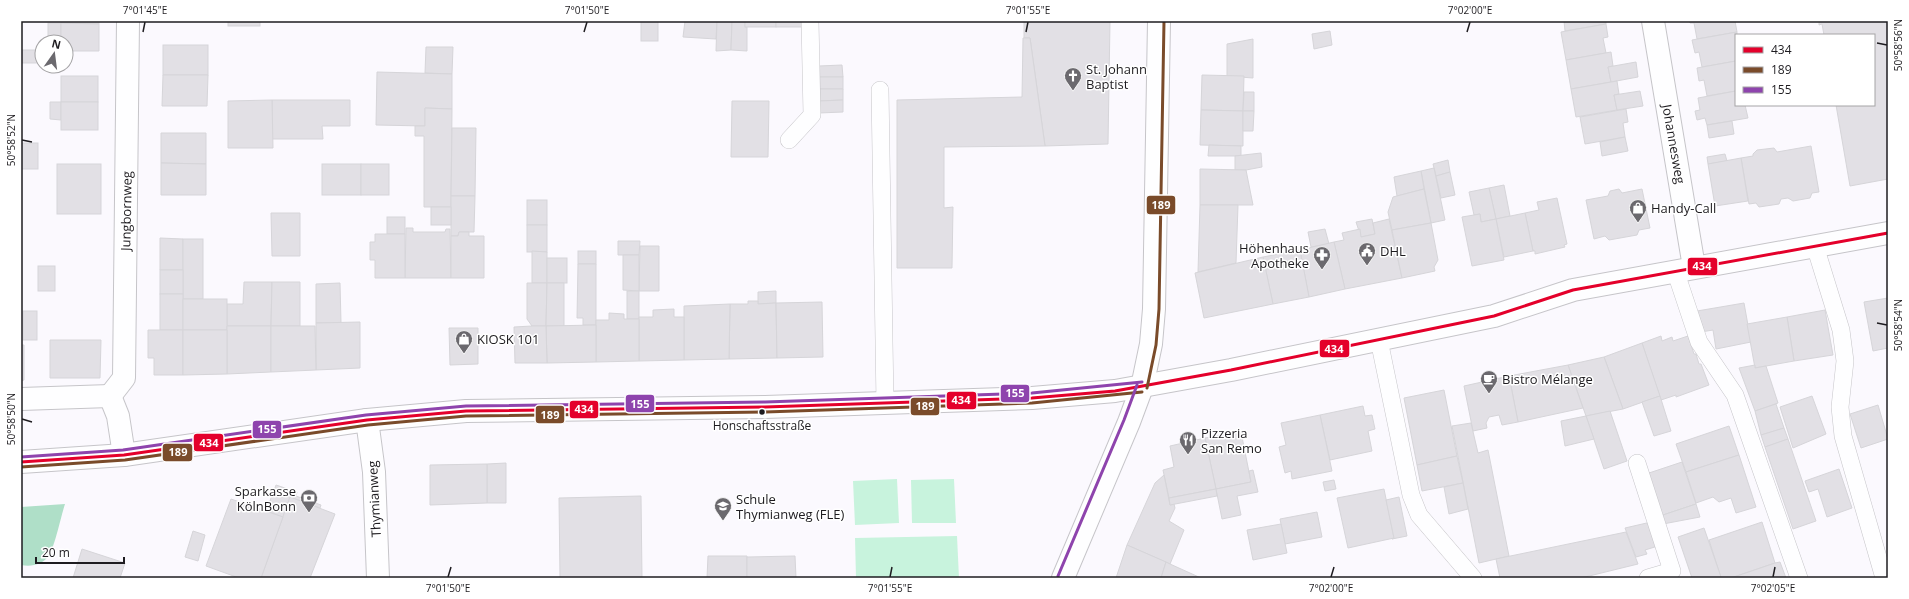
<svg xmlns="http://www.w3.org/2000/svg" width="1909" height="599" viewBox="0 0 1909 599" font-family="'Open Sans',sans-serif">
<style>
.green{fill:#c8f3dd}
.forest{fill:#afdfc8}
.building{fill:#e2e0e5;stroke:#d6d5d9}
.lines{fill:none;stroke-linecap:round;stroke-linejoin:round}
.lane-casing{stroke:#c6c5c9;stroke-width:18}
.street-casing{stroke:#c6c5c9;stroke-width:24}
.secondary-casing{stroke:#c6c5c9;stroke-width:24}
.lane{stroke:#fefeff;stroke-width:17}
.street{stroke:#fefeff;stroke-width:22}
.secondary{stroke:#fefeff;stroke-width:22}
.bus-1-casing{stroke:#fff;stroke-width:6}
.bus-2-casing{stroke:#fff;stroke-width:6}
.bus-3-casing{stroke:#fff;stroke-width:6}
.bus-1{stroke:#e4002b;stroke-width:3}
.bus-2{stroke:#7a4b2a;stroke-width:3}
.bus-3{stroke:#8e44ad;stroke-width:3}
.ticks{fill:none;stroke:#1e1c20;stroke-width:1.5}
.bus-dot{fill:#1e1c20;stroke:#fff;stroke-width:1.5}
.labels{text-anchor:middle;stroke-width:3;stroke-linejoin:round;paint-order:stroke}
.bus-label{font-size:12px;fill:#1e1c20;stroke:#fff}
.poi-label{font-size:13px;fill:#1e1c20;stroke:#fff;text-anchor:start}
.street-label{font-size:13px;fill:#1e1c20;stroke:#fff}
.line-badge{stroke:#fff;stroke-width:1.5}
.badge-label{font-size:11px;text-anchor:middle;font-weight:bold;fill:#fff}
.neatline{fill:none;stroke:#1e1c20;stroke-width:1.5}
.ticks-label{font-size:10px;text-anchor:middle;fill:#1e1c20}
</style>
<rect width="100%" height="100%" fill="#fbf9fe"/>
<g class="green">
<polygon points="897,479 899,523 855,525 853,481"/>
<polygon points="954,479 956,523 912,523 911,480"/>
<polygon points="957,536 959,578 856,578 855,538"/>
</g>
<path class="forest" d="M65 504C61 516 55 546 49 555 43 565 31 567 21 565V507Z"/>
<g class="building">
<polygon points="61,21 99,21 99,24 61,23"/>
<rect x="228" y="21" width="32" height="5"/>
<rect x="641" y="21" width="17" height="20"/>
<polygon points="685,21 717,21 716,39 683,37"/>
<polygon points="717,21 732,21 731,50 716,51"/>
<polygon points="732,21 745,21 745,27 747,27 747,51 731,50"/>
<rect x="745" y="21" width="31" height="6"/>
<rect x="776" y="21" width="27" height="6"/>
<polygon points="1024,21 1110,21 1108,144 1045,146 1030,38 1024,38"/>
<polygon points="1564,21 1606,21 1606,24 1565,31"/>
<polygon points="1689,21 1735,21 1737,32 1697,39 1694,23 1690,23"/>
<polygon points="1819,21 1888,21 1888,179 1850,186 1836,105 1874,105 1874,35 1824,35 1822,24 1819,25"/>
<rect x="48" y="23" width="13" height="19"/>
<polygon points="61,23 99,24 99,51 66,51 66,42 61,42"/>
<polygon points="1606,24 1608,37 1603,38 1606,53 1566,60 1561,32"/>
<polygon points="1330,31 1332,45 1314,49 1312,34"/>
<polygon points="1737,32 1736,61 1702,67 1699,52 1695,53 1692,40"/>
<polygon points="1023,38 1030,38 1045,146 944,147 944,208 953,207 952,268 897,268 897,100 1022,97"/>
<polygon points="1253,39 1253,78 1227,76 1227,44"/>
<rect x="163" y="45" width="45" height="30"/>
<polygon points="426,47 453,47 452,74 425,73"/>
<rect x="22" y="50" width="20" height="13"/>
<polygon points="1611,52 1613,66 1608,67 1611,82 1571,89 1566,60"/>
<polygon points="1736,61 1736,91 1707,96 1704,80 1699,81 1697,68"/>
<polygon points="1636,62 1638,77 1611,82 1608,67"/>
<polygon points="842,65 843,77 819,77 819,66"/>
<polygon points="377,72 452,74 452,109 425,108 425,126 376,125"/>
<polygon points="163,75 208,75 207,106 162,106"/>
<polygon points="1202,75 1244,76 1243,111 1201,110"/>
<rect x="61" y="76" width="37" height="26"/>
<rect x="819" y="77" width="24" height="12"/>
<polygon points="1617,81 1619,94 1614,95 1617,110 1576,117 1571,89"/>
<polygon points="819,89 843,89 843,100 819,101"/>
<polygon points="1640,91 1643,106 1617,110 1614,95"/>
<polygon points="1736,91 1736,105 1745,105 1748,118 1707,125 1705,118 1697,120 1695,111 1700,110 1698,98"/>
<polygon points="1244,92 1254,92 1254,111 1243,111"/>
<polygon points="272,100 350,100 350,126 322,126 323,139 272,139"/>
<polygon points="272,100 273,148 228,148 228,101"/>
<polygon points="843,100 843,112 819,113 819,101"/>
<polygon points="732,101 769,101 768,157 731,157"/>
<polygon points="50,102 61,102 61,120 50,119"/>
<rect x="61" y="102" width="37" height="28"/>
<polygon points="425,108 452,109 451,207 424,207 424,136 415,136 415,126 425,126"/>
<polygon points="1626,109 1628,122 1623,123 1625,137 1585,144 1580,117"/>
<polygon points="1201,110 1243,111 1243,146 1200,145"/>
<polygon points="1243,111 1254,111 1253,131 1243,131"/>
<polygon points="1732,121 1734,134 1709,138 1707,125"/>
<polygon points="452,128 476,128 475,196 451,196"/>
<polygon points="161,133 206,133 206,164 161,163"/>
<polygon points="1625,137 1628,151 1602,156 1600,142"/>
<rect x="21" y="143" width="17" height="26"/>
<polygon points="1209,145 1241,146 1241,156 1208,156"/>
<polygon points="1811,146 1819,192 1812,193 1810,198 1793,201 1788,198 1781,199 1779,204 1759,207 1756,203 1749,204 1741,158 1753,156 1753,154 1757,150 1774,148 1777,152"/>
<polygon points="1261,153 1262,167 1246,170 1235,170 1235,156"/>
<polygon points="1725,154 1727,161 1708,164 1707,157"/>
<polygon points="1741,158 1748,201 1715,206 1708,164"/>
<polygon points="1448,160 1450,172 1436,176 1433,164"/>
<polygon points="161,163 206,164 206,195 161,195"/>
<rect x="57" y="164" width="44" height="50"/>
<rect x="322" y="164" width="39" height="31"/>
<rect x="361" y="164" width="28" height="31"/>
<polygon points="1434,168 1445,220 1431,223 1421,171"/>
<polygon points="1200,169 1246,170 1253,205 1200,205"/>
<polygon points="1421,171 1424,189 1397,196 1394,177"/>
<polygon points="1450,172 1455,195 1441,198 1436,176"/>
<polygon points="1504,185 1510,216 1496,219 1489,188"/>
<polygon points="1489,188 1496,219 1481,222 1480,214 1474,215 1469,192"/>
<polygon points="1424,189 1431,223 1392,230 1388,212 1393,197"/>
<polygon points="1619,189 1622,193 1642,189 1650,228 1639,230 1637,235 1609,240 1605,236 1594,239 1586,200 1608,196 1610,191"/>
<polygon points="451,196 475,196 474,232 459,232 458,236 451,236"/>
<polygon points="1557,198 1567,244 1564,245 1565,247 1535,254 1535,251 1533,251 1525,213 1539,210 1537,202"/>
<rect x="527" y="200" width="20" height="25"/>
<polygon points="1200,205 1238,205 1236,263 1198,272"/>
<rect x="431" y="207" width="20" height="18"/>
<polygon points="271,213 300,213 300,256 272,256"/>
<polygon points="1525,213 1533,251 1504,257 1496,219"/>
<polygon points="1480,214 1481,222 1496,219 1504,260 1472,266 1462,217"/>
<rect x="387" y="217" width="18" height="17"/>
<polygon points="1372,219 1375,234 1361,237 1356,222"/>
<polygon points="1389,219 1402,278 1345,289 1334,242 1344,240 1342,233 1360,229 1361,237 1375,234 1373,223"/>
<polygon points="1431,223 1438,260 1434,267 1435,271 1402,278 1392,230"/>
<rect x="527" y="225" width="20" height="27"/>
<polygon points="406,228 413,228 413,232 445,232 446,229 450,229 451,278 405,278"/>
<polygon points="1325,229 1329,244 1311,247 1308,232"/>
<polygon points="459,232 469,232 469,236 484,236 484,278 451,278 451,236 458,236"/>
<polygon points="375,234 405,234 405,278 375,278 375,260 370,260 370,242 375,242"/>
<polygon points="160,238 183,239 183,270 160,270"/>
<rect x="183" y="239" width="20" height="60"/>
<polygon points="618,241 640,241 639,255 618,255"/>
<polygon points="1334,242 1345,289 1309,297 1300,250"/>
<polygon points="640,246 659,246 659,291 639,291"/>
<polygon points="1300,250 1309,297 1273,304 1263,257"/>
<polygon points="532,251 547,252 547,283 532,283"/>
<rect x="578" y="251" width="18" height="13"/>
<polygon points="623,255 639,255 639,291 623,290"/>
<polygon points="1263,257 1273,304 1204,318 1195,273"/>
<rect x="547" y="258" width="20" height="25"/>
<polygon points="578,264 596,264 596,325 583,325 583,318 577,318"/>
<rect x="38" y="266" width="17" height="25"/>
<rect x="160" y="270" width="23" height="24"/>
<polygon points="244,282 272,282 271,326 227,326 227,304 243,304"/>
<polygon points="272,282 300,282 300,326 271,326"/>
<polygon points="340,283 341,323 316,323 316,284"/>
<polygon points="527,283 547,283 546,326 532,326 527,319"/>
<polygon points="547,283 564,283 564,326 546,326"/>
<rect x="627" y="291" width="12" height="28"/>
<polygon points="776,291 776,303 758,304 758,292"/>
<rect x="160" y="294" width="23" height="36"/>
<polygon points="1888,298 1888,348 1873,351 1864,302"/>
<rect x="183" y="299" width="44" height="31"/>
<polygon points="748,301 758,301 758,304 776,303 777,358 729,359 730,304 748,304"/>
<polygon points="822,302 823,357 777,358 776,303"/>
<polygon points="1744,303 1751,342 1716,349 1713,330 1701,332 1697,311"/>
<polygon points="730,304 729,359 684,360 684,306"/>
<polygon points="674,309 674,317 684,317 684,360 639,361 639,317 653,317 653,310"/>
<polygon points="1825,310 1833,355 1794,361 1787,317"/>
<rect x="23" y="311" width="14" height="29"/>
<polygon points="609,313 624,314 624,319 639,319 639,361 596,362 596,320 609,320"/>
<polygon points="1787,317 1794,361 1755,368 1747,324"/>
<polygon points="360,322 360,368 316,370 316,323"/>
<polygon points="596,325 596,362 547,363 546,326"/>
<polygon points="227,326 271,326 271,372 227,374"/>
<polygon points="271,326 315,326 316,370 271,372"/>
<polygon points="532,326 546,326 547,363 515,363 514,327"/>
<polygon points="449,328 478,328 478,364 450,365"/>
<polygon points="148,330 183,330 183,375 154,375 154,358 148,358"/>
<polygon points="183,330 227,330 227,374 183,375"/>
<polygon points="1661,336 1662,341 1672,337 1673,341 1688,336 1694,354 1696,354 1699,364 1701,364 1709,385 1676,397 1676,395 1661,400 1642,343"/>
<polygon points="50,340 101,340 100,378 50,378"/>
<polygon points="1642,343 1660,396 1623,409 1604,357"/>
<polygon points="21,345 24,345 24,380 21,381"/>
<polygon points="1604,357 1623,409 1586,416 1568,365"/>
<polygon points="1568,365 1583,408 1518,422 1509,376"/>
<polygon points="1755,365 1755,368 1766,366 1778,403 1755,411 1739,368"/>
<polygon points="1509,376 1518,422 1502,425 1499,415 1489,417 1486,423 1487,428 1473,431 1464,386"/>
<polygon points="1444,390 1457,456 1417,465 1404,398"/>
<polygon points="1660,396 1671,431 1654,436 1642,402"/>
<polygon points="1812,396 1826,434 1793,448 1780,407"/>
<polygon points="1776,404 1784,428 1761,435 1755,411"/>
<polygon points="1878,405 1888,439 1861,448 1850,414"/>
<polygon points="1363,406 1365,416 1372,415 1375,429 1368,431 1372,451 1330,460 1320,415"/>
<polygon points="1610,411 1627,461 1604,469 1586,416"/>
<polygon points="1320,415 1332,471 1292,479 1291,471 1285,473 1279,447 1286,445 1281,423"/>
<polygon points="1586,416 1594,439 1565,446 1561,421"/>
<polygon points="1471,423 1478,453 1488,450 1509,556 1479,563 1452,426"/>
<polygon points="1729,426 1739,455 1686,472 1676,444"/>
<polygon points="1784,428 1788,439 1765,447 1761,435"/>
<polygon points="1241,432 1251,482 1216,489 1205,438"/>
<polygon points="1205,438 1216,489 1169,498 1163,470 1174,467 1170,446"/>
<polygon points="1788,439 1816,521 1793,529 1765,447"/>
<polygon points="1739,455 1756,507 1736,513 1731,498 1719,502 1713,497 1696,503 1686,472"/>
<polygon points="1457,456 1463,483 1422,491 1417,465"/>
<polygon points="1682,462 1696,504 1660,516 1646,474"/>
<polygon points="506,463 506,503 487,503 487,464"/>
<polygon points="487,464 487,503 430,505 430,465"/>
<polygon points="1839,469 1852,508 1827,517 1818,489 1809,492 1805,481"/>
<polygon points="1253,470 1258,492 1237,496 1241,515 1222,519 1216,489 1251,482 1249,471"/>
<polygon points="1164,475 1170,505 1174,504 1175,508 1169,521 1184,530 1170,564 1127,545 1155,483"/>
<polygon points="1334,480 1336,489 1325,491 1323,482"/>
<polygon points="1463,483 1468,509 1449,514 1444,487"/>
<polygon points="276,485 297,492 296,496 321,505 320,508 290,497 283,517 266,511"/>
<polygon points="1216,489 1217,496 1170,505 1169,498"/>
<polygon points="1384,489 1394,538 1348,548 1337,498"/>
<polygon points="641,496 642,578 560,578 559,498"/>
<polygon points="290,497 335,514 310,578 261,578"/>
<polygon points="1399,497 1407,536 1392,539 1394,538 1386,500"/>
<polygon points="231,499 283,517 261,578 239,578 206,566"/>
<polygon points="1696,504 1700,517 1663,524 1660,516"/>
<polygon points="1317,512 1322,537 1285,544 1280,519"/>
<polygon points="1651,522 1658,546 1645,550 1647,554 1636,557 1625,528"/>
<polygon points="1762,522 1775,563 1731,578 1721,578 1709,540"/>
<polygon points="1281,524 1287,553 1253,560 1247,530"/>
<polygon points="1704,528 1721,577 1718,578 1692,578 1678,537"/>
<polygon points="193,531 205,535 198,561 185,557"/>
<polygon points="1626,532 1638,564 1581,578 1500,578 1496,559"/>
<polygon points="1127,545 1166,562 1161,578 1116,578"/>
<polygon points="82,549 125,563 120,578 73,578"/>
<polygon points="708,556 747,556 747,578 707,578"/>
<polygon points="795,556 796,578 747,578 747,557"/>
<polygon points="1166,562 1170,564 1201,578 1161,578"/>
<polygon points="1780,562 1786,578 1731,578 1775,563"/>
</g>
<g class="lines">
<g class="lane-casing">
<g id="lane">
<polyline points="880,90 885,403"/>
<polyline points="789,140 812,115 810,21"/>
<polyline points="1815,246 1841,330 1845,361 1840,407 1843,436 1884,578"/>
<polyline points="1675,270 1699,342 1735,395 1799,578"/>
<polyline points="1379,340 1411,495 1419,515 1473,578"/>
<polyline points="1637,463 1672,571 1648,578"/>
</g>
</g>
<g class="street-casing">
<g id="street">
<polyline points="1653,21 1694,267"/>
<polyline points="1142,387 1151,344 1154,309 1159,21"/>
<polyline points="110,396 124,378 128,21"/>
<polyline points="110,396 118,416 124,455"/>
<polyline points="21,399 110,396"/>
<polyline points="367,420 374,472 378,578"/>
</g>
</g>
<g class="secondary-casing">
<g id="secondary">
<polyline points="21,462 124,455 367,420 466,411 765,407 1032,398 1115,391 1231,370 1494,316 1573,290 1888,233"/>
<polyline points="1063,578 1129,422 1142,387"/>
</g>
</g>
<use href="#lane" class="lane"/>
<use href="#street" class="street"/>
<use href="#secondary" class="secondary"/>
<g class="bus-1-casing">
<polyline id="bus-1" points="21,462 124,455 367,420 466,411 765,407 1032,398 1115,391 1231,370 1494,316 1573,290 1888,233"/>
</g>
<g class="bus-2-casing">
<g id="bus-2">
<polyline points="1147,388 1156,345 1159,309 1164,21"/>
<polyline points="21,467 125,460 368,425 466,416 765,412 1032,403 1142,392"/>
</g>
</g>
<g class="bus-3-casing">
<g id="bus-3">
<polyline points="21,457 123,450 366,415 466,406 765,402 1032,393 1142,382"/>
<polyline points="1058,576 1124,420 1137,385"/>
</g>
</g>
<use href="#bus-1" class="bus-1"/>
<use href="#bus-2" class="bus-2"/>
<use href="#bus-3" class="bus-3"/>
</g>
<path class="ticks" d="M143 32 145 22M584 32 587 22M1026 32 1028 22M1467 32 1470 22M1877 43 1887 45M22 140 32 142M1877 323 1887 325M22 419 32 422M448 577 451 567M890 577 892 567M1331 577 1334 567M1773 577 1775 567"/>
<defs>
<g id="church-pin" transform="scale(0.9)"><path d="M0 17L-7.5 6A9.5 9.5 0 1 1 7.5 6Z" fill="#6b696e" stroke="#fff"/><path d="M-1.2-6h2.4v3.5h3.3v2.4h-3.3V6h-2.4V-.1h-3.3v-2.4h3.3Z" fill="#fff"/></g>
<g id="shop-pin" transform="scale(0.9)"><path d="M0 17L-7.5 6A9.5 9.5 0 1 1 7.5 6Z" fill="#6b696e" stroke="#fff"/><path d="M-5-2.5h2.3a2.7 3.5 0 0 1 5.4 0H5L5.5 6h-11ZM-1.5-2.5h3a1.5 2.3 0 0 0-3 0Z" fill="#fff"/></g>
<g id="civic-pin" transform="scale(0.9)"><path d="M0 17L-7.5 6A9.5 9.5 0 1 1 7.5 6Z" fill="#6b696e" stroke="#fff"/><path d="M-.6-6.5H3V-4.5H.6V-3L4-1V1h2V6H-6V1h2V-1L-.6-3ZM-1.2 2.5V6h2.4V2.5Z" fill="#fff"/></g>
<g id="pharmacy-pin" transform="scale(0.9)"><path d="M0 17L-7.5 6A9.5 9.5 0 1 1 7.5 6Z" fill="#6b696e" stroke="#fff"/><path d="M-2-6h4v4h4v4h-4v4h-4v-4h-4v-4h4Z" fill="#fff"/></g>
<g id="cafe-pin" transform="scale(0.9)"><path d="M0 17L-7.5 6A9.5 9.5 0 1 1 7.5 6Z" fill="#6b696e" stroke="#fff"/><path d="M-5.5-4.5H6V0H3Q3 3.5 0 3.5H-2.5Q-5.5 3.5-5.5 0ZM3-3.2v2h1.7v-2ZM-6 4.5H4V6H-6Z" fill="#fff"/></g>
<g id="restaurant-pin" transform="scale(0.9)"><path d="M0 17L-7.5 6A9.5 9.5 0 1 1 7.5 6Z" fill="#6b696e" stroke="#fff"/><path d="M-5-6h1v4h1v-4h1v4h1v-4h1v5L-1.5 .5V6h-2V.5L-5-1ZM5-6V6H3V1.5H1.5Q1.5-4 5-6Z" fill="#fff"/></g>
<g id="bank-pin" transform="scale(0.9)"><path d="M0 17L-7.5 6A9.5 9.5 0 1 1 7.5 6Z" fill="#6b696e" stroke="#fff"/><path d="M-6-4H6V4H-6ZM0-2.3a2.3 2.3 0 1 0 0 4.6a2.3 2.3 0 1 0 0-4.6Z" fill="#fff"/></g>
<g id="school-pin" transform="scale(0.9)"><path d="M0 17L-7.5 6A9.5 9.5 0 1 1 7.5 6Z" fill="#6b696e" stroke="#fff"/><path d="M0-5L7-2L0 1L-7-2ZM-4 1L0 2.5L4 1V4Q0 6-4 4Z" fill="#fff"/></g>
</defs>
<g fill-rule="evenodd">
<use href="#church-pin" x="1073" y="76"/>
<use href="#shop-pin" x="1638" y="208"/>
<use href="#civic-pin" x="1367" y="251"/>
<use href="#pharmacy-pin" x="1322" y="255"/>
<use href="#shop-pin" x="464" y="339"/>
<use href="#cafe-pin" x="1489" y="379"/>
<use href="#restaurant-pin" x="1188" y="440"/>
<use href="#bank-pin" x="309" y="498"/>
<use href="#school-pin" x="723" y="506"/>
</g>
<circle class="bus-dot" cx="762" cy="412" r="3.5"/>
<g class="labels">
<g class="bus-label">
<text x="762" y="430">Honschaftsstraße</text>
</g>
<g class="poi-label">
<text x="1086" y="74">St. Johann<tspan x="1086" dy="15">Baptist</tspan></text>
<text x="1651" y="213">Handy-Call</text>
<text x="1309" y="253" text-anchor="end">Höhenhaus<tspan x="1309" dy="15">Apotheke</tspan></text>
<text x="1380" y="256">DHL</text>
<text x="477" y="344">KIOSK 101</text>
<text x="1502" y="384">Bistro Mélange</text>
<text x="1201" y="438">Pizzeria<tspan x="1201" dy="15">San Remo</tspan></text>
<text x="296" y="496" text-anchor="end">Sparkasse<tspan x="296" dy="15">KölnBonn</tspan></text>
<text x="736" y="504">Schule<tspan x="736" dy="15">Thymianweg (FLE)</tspan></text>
</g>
<g class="street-label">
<text transform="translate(1674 144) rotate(80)" y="5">Johannesweg</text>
<text transform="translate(126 211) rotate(-89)" y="5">Jungbornweg</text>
<text transform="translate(374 499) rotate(-93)" y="5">Thymianweg</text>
</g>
</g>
<g class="line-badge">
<rect x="1146" y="195" width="30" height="20" rx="4" fill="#7a4b2a"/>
<rect x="1687" y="257" width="31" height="19" rx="4" fill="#e4002b"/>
<rect x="1319" y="339" width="31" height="19" rx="4" fill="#e4002b"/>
<rect x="1000" y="384" width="30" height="19" rx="4" fill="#8e44ad"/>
<rect x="946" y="391" width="31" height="19" rx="4" fill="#e4002b"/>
<rect x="625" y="394" width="30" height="19" rx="4" fill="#8e44ad"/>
<rect x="910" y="397" width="30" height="19" rx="4" fill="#7a4b2a"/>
<rect x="569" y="400" width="30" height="19" rx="4" fill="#e4002b"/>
<rect x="535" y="405" width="30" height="19" rx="4" fill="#7a4b2a"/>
<rect x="252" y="420" width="30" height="19" rx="4" fill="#8e44ad"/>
<rect x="193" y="433" width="31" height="19" rx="4" fill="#e4002b"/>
<rect x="162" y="443" width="31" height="19" rx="4" fill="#7a4b2a"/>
</g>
<g class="badge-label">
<text x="1161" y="209">189</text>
<text x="1702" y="270">434</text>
<text x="1334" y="353">434</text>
<text x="1015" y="397">155</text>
<text x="961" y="404">434</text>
<text x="640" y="408">155</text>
<text x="925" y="410">189</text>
<text x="584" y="413">434</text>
<text x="550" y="419">189</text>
<text x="267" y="433">155</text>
<text x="209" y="447">434</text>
<text x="178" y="456">189</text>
</g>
<rect width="1909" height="599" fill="none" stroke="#ffffff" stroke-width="44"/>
<rect x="1735" y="34" width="140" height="72" fill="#ffffff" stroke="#a5a4a6"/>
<rect x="1743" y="47" width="20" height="6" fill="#e4002b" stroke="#a5a4a6"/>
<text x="1771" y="54" font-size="12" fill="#1e1c20">434</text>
<rect x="1743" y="67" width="20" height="6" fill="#7a4b2a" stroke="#a5a4a6"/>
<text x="1771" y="74" font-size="12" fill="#1e1c20">189</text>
<rect x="1743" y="87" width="20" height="6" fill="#8e44ad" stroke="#a5a4a6"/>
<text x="1771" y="94" font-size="12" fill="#1e1c20">155</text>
<g transform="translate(54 54) rotate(14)"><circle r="19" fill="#ffffff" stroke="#a5a4a6"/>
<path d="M0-3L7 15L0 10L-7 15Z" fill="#6b696e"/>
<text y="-6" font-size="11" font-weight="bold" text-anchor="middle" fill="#1e1c20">N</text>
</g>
<path d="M36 557v6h88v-6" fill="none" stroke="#1e1c20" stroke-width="2"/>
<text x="42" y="557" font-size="12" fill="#1e1c20" stroke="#ffffff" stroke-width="3" paint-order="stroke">20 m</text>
<rect x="22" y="22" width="1865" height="555" class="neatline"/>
<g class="ticks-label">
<text x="145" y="14">7°01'45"E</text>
<text x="587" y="14">7°01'50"E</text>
<text x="1028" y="14">7°01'55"E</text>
<text x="1470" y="14">7°02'00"E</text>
<text transform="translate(1898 45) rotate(-90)" y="4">50°58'56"N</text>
<text transform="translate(11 140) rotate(-90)" y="4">50°58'52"N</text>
<text transform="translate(1898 325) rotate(-90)" y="4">50°58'54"N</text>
<text transform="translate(11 419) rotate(-90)" y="4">50°58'50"N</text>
<text x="448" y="592">7°01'50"E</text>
<text x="890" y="592">7°01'55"E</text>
<text x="1331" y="592">7°02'00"E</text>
<text x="1773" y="592">7°02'05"E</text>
</g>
</svg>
